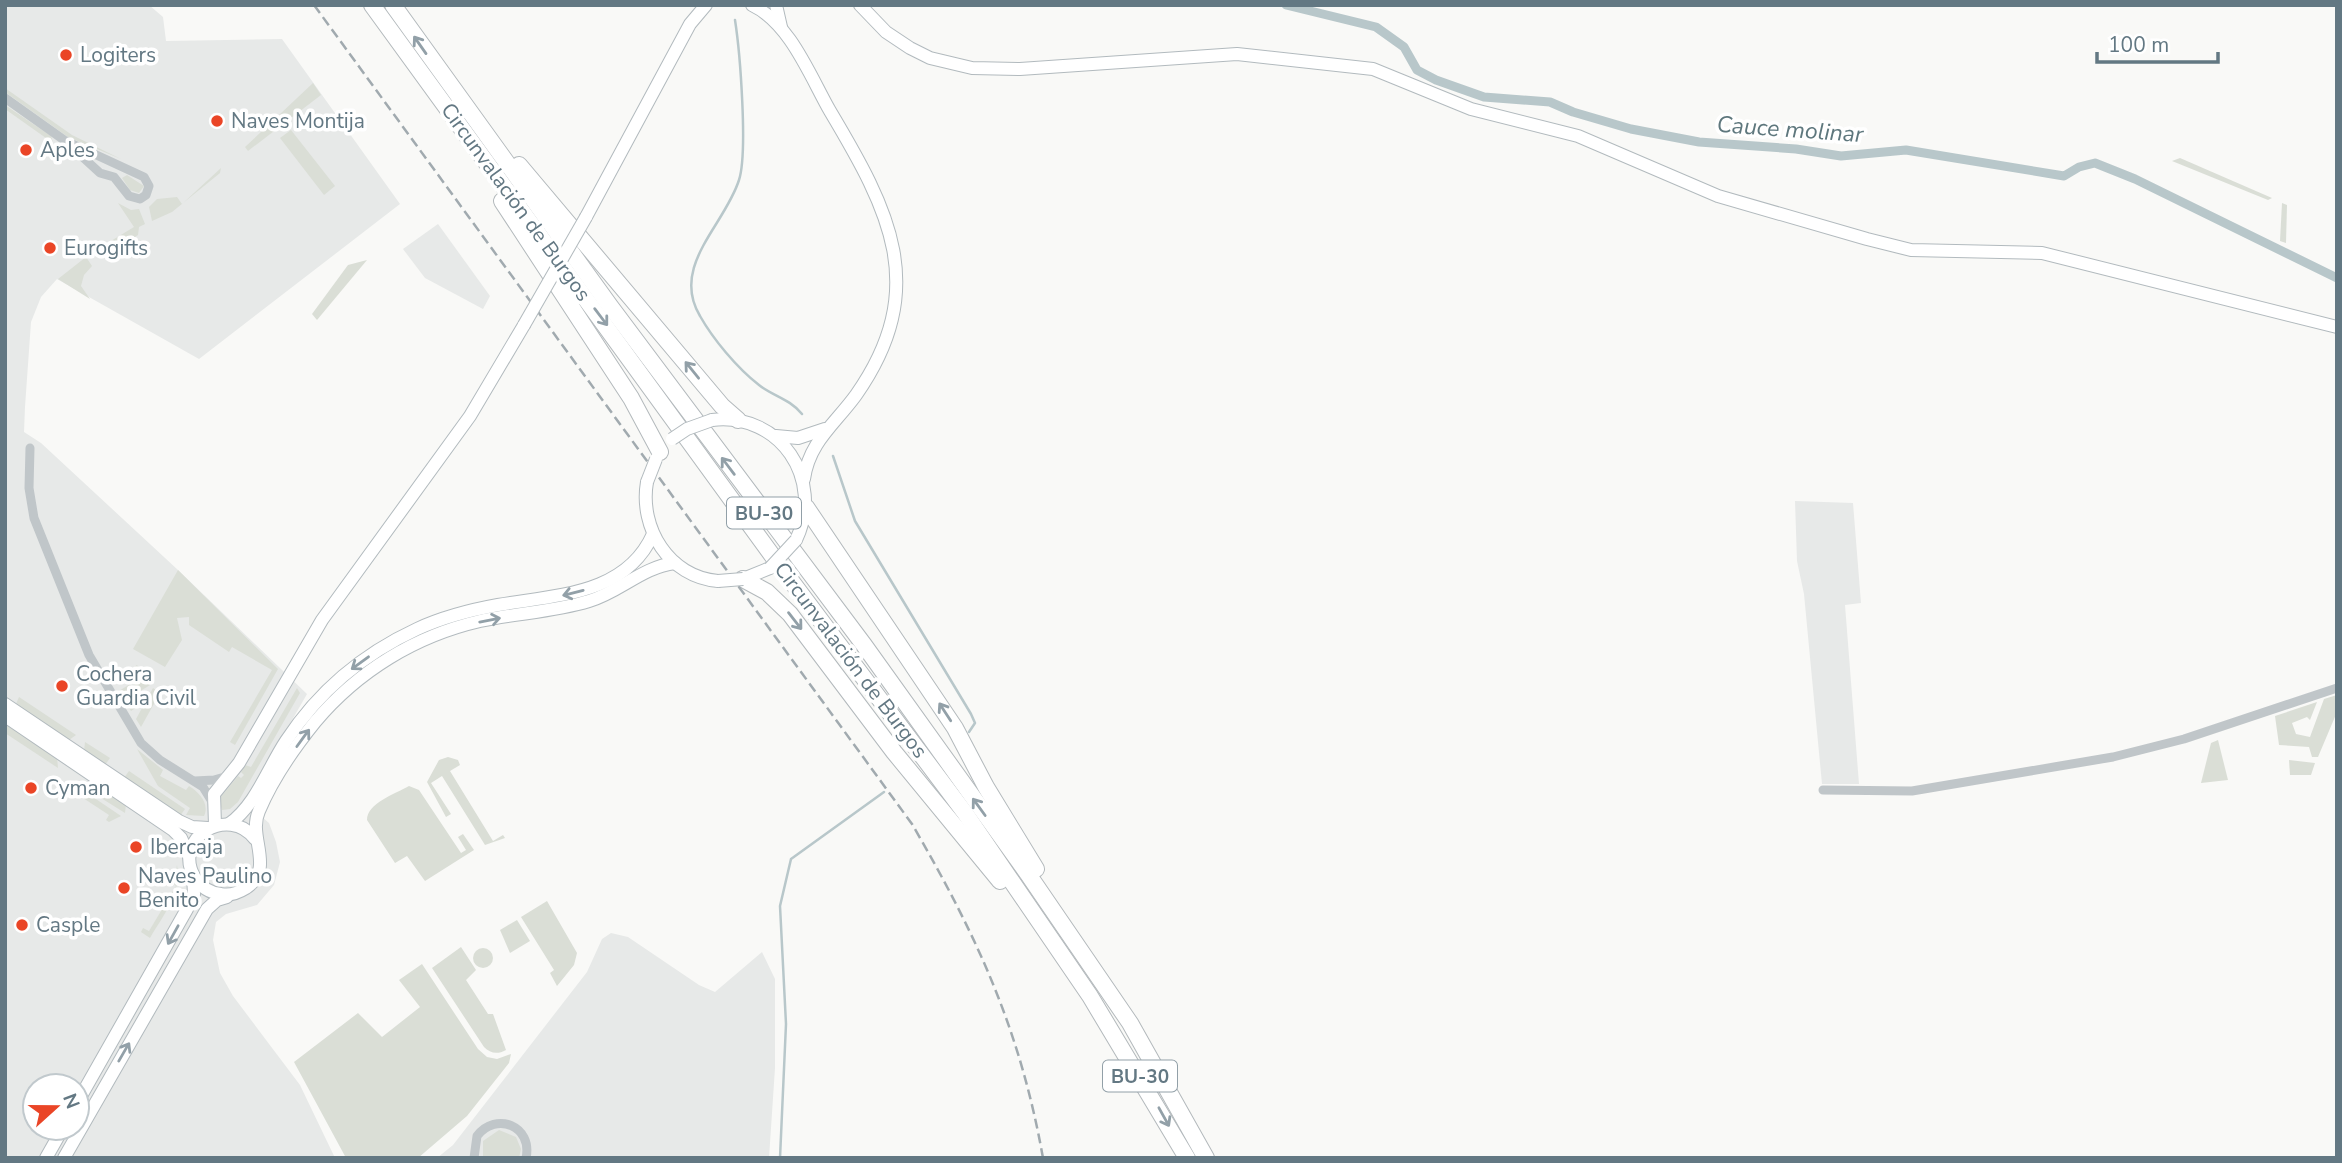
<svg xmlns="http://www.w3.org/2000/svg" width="2342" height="1163" viewBox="0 0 2342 1163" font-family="'Nunito Sans',sans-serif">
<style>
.built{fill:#e7e9e8;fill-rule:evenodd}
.green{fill:#daded6}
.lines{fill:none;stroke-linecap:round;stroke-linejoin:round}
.stream{stroke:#b8c7ca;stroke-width:2.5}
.canal{stroke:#b8c7ca;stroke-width:9}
.secondary-casing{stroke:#b2babe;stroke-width:14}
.highway-casing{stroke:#b3b9bc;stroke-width:18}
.street{stroke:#c0c6c9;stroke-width:9}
.secondary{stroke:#fff;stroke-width:12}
.highway{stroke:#fff;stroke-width:16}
.rail{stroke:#a1aaaf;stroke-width:2.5;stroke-dasharray:10 5;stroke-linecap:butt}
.secondary-bridge-casing{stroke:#b2babe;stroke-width:14;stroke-linecap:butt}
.secondary-bridge{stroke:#fff;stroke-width:12}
.oneway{stroke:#92a0a8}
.poi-dot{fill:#ea4526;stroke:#fff;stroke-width:2.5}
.labels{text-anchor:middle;stroke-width:7;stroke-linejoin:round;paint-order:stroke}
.shield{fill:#fff;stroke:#92a0a8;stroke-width:2}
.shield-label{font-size:19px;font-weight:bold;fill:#637883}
.poi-label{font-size:21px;fill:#637883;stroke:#fff;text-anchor:start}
.street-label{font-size:21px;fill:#637883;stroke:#fff}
.water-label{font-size:23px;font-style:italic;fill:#5e777d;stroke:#fff}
</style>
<rect width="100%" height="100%" fill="#f9f9f7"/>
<g class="built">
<path d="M5 5H149L163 17 166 41 282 39 400 204 199 359 57 279 41 297 31 322 25 407 24 432 41 443 178 570 307 694 245 802 269 823 276 842 280 862 274 885 257 905 226 914 216 922 213 940 220 973 233 996 300 1085 335 1158H5ZM35 1086H77V1128H35Z"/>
<polygon points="438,224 490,296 483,309 425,278 403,249"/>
<polygon points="1795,501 1853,503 1861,603 1845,605 1859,784 1822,784 1804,594 1797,561"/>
<polygon points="611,933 628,937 699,985 715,992 762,952 775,979 775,1068 769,1158 437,1158 453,1145 587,972 602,939"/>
</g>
<g class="green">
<polygon points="313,83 321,95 248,151 245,147"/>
<polygon points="5,88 72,135 121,159 68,137 5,92"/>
<polygon points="5,105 51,136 53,143 5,109"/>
<polygon points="291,130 335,186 324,195 280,138"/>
<polygon points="2180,158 2272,198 2268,200 2172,161"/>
<polygon points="221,168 220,173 172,212 152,221 149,207 157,199 177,197 182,204"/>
<polygon points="127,175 144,186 139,193 130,190 122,178"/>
<polygon points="118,203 131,210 139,209 145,224 139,227 138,235 108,255 101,247 134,227"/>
<polygon points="2282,203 2287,205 2286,243 2280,241"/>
<polygon points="86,257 92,266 84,275 81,286 90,299 58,279"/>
<polygon points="367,260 317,320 312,314 348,265"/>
<polygon points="178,570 278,669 235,745 230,742 272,670 232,647 229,652 189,625 189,617 177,618 182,640 165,667 133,649"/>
<polygon points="137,665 150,685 139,692 126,672"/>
<polygon points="130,684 142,704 131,711 119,691"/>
<polygon points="153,688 160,693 141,727 136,719"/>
<polygon points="297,688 300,693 238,802 230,809 222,810 219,799 238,776 241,778 244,775 241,772 245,765 251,767"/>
<polygon points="2337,695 2337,712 2318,757 2312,757 2309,747 2279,745 2275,716 2317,702 2310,720 2307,717 2292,723 2296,734 2310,737 2324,699"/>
<polygon points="19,697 76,735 69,740 16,704"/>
<polygon points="5,723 57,757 58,768 5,733"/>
<polygon points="2218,740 2228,780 2201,783 2211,743"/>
<polygon points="85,742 110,758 105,765 84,751"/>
<path d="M137 749 163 770 160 776 186 790 189 786C199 792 210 804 204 816L186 815 190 808 158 786Z"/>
<polygon points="448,757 458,760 460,765 450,771 493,841 503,835 505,838 485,845 442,776 431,783 451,814 446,817 427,782 439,760"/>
<polygon points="2289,760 2315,763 2311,775 2290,775"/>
<polygon points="129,771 185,809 180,816 124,778"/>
<path d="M409 786 419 790 461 853 466 850 458 837 463 834 474 850 425 881 407 856 395 863 367 820C367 803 395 794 409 786Z"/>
<polygon points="84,791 121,816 109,822 106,820 109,815 80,796"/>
<polygon points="104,793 110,797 113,795 126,804 125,813 101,798"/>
<path d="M177 865C182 893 164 914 150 938L141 932 143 928 149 931 176 886 174 884Z"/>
<polygon points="547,901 577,953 574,965 557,986 550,973 554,970 521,917"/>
<polygon points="517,920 530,941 510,953 500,930"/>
<path d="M461 947 476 970 466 980 488 1014H493L506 1050C497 1055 490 1053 484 1047L432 968Z"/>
<circle cx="483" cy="958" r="10"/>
<polygon points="422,964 478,1049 487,1057 497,1059 511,1054 509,1063 467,1116 418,1158 346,1158 294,1062 358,1013 382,1037 420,1007 399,980"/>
<polygon points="499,1130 516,1137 521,1149 519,1158 483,1158 483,1141"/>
</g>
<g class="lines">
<g class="stream">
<path d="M735 20C740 52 748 152 739 180 725 225 670 266 700 316 713 339 737 368 759 385 773 396 790 399 802 414"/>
<polyline points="833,456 855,521 971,714 975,723 969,732"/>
<polyline points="780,1158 786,1024 780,906 791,859 884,792"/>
</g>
<polyline class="canal" points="1286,5 1376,27 1404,47 1417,70 1436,80 1484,97 1550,102 1573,112 1631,129 1699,142 1796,149 1841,156 1906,150 2064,176 2079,167 2095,163 2135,179 2337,278"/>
<g class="secondary-casing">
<g id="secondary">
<path d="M752 5C790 23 810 76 830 111 889 210 931 288 856 395 835 424 809 442 804 479"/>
<polyline points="776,5 781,27"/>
<polyline points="860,5 886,32 910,48 930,58 972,68 1020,69 1237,54 1373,69 1471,109 1578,136 1718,196 1867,239 1911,250 2042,253 2337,327"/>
<polyline points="586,217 690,24 706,5"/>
<path d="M712 420C780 412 825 479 796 540"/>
<polyline points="776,436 798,438 825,429"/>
<path d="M647 482C639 528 669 577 718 581"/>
<polyline points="743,579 770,568"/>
<polyline points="5,704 179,821 192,827 208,828"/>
<polyline points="5,716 173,830 181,838 189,856"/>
<path d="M229 824C256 805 268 768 286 741 318 692 363 654 417 629 443 617 470 610 498 605 556 595 626 595 653 534"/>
<polyline points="215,825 214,794 239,763 322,620 470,416 524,325"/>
<path d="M255 839C229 804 171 838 195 878 201 887 210 893 221 894 230 896 238 893 246 888 276 868 247 837 259 811 272 780 294 748 315 722 358 671 415 636 480 621 516 613 553 612 589 601 620 592 642 567 675 563"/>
<polyline points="77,1103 187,909 194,894 193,876"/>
<polyline points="46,1158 63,1128"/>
<polyline points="64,1158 207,909 217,900 227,897"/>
</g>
</g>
<g class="highway-casing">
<g id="highway">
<polyline points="372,5 774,558 965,813 1090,996 1187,1158"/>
<polyline points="393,5 610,306 864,645 1028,874 1130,1023 1206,1158"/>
<polyline points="519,165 722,406 738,420"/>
<polyline points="502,201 631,398 660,452"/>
<polyline points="806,507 955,728 986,787 1036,869"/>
<polyline points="743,579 767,592 790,614 894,752 1000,881"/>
</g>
</g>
<g class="street">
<polyline points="5,98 64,140 100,173 114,177 129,196 140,199 146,195 149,186 144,177 64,140"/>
<polyline points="30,448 29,488 34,518 89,655 141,743 160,760 203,787 211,800"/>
<polyline points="195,781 214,780 228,776"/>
<polyline points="1823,790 1912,791 2113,757 2184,739 2337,688"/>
<path d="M474 1158 477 1136C496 1111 533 1126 526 1158"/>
</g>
<use href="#secondary" class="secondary"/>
<use href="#highway" class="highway"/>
<path class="rail" d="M314 5 912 824C977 936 1020 1029 1043 1158"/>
<g class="secondary-bridge-casing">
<g id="secondary-bridge">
<polyline points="524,325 586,217"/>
<polyline points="672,439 687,429 712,420"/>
<polyline points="647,482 656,459"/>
<polyline points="770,568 796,540"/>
<polyline points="718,581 743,579"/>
</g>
</g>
<use href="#secondary-bridge" class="secondary-bridge"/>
</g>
<defs><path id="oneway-shaft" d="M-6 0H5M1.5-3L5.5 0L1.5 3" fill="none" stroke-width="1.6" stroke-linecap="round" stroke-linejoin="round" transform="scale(1.75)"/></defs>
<g class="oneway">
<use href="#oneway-shaft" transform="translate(420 45) rotate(-125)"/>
<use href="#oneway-shaft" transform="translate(601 317) rotate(53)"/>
<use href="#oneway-shaft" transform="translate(692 370) rotate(-129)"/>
<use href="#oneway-shaft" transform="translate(728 466) rotate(-127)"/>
<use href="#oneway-shaft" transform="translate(573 593) rotate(166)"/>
<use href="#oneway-shaft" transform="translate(490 620) rotate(-11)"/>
<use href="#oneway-shaft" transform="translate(795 621) rotate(52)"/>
<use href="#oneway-shaft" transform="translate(360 663) rotate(144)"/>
<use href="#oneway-shaft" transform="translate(945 712) rotate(-123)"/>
<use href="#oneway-shaft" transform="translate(303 738) rotate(-54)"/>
<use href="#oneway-shaft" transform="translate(979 807) rotate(-126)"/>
<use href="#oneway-shaft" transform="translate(173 935) rotate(119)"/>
<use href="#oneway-shaft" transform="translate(124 1052) rotate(-60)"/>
<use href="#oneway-shaft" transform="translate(1164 1117) rotate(61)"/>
</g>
<g class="poi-dot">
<circle cx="66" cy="55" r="7"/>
<circle cx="217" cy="121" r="7"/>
<circle cx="26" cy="150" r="7"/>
<circle cx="50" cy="248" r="7"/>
<circle cx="62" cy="686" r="7"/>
<circle cx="31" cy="788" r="7"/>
<circle cx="136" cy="847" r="7"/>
<circle cx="124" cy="888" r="7"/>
<circle cx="22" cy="925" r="7"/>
</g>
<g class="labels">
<g class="shield">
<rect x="727" y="497.5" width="74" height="31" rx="5"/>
<rect x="1103" y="1060.5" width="74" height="31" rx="5"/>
</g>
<g class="shield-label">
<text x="764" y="520">BU-30</text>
<text x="1140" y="1083">BU-30</text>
</g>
<g class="poi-label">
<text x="80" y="62">Logiters</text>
<text x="231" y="128">Naves Montija</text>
<text x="40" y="157">Aples</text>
<text x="64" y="255">Eurogifts</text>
<text x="76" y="681">Cochera<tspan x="76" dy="24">Guardia Civil</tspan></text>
<text x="45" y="795">Cyman</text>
<text x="150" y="854">Ibercaja</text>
<text x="138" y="883">Naves Paulino<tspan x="138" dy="24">Benito</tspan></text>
<text x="36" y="932">Casple</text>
</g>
<g class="street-label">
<text transform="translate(516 202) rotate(54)" y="7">Circunvalación de Burgos</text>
<text transform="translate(851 660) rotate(53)" y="7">Circunvalación de Burgos</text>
</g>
<g class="water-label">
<text transform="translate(1790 129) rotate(4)" y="8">Cauce molinar</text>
</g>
</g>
<rect width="2342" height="1163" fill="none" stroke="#637883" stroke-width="14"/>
<g transform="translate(56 1107) rotate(69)"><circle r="33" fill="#ffffff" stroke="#c1c9cd" stroke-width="2"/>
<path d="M0-5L12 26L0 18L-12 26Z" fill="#ea4526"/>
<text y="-10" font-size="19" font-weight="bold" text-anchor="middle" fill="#637883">N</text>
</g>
<path d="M2097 52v10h121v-10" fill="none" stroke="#637883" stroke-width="3.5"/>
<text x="2108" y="52" font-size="21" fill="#637883" stroke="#ffffff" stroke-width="5" paint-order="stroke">100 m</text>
</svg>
